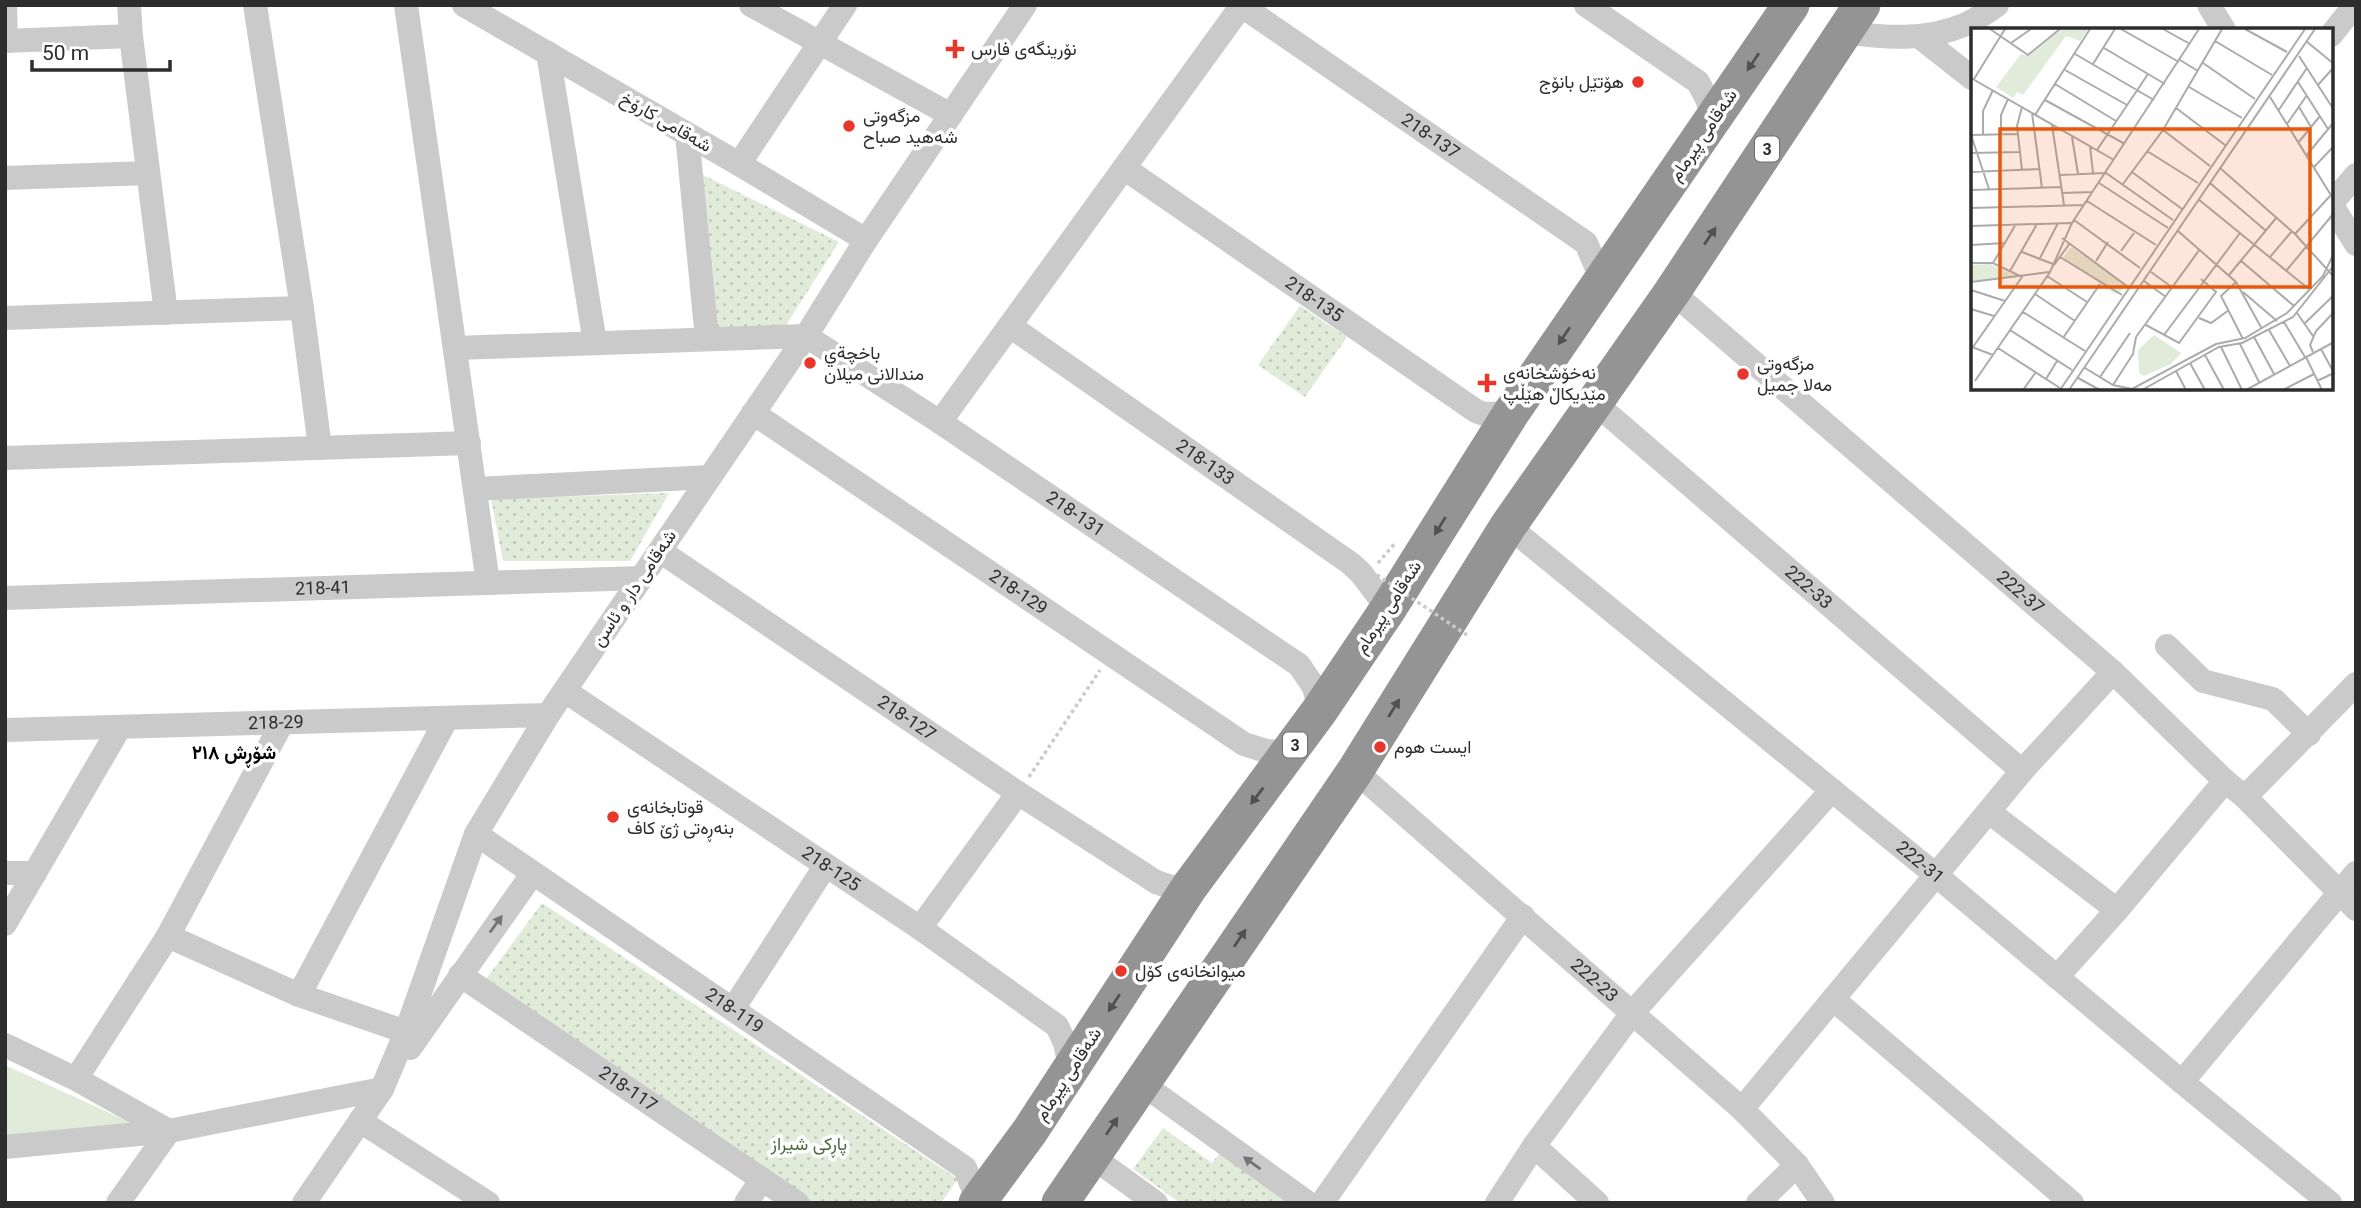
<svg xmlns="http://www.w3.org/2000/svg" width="2361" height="1208" viewBox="0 0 2361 1208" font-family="Roboto,Vazirmatn,sans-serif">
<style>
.grass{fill:#e1ebda}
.park{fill:url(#park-dots)}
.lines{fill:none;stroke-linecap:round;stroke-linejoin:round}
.path{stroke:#cacaca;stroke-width:3.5;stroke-dasharray:3.5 3.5;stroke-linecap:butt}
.minor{stroke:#cacaca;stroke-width:24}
.highway{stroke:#949494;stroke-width:37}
.path-bridge{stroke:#cacaca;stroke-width:3.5;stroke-dasharray:3.5 3.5;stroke-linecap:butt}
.oneway{fill:#515151}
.oneway2{fill:#747474}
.poi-dot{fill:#e9362b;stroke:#fff;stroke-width:2.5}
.labels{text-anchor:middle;stroke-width:7;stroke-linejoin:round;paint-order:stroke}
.shield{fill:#fff;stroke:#6c6c6c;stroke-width:2}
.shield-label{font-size:16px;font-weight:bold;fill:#2d2d2d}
.poi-label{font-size:18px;fill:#2d2d2d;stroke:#fff;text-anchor:start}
.street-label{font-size:18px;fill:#2d2d2d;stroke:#fff}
.park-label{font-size:18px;fill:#4a6a3a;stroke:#fff}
.neighbourhood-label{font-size:19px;font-weight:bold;fill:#000;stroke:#fff}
.inset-road{fill:none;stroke:#ababab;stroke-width:2}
.view{fill:#e8590c;fill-opacity:0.15;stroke:#e8590c;stroke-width:3.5}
.inset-edge{fill:none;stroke:#2d2d2d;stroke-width:3.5}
</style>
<defs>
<pattern id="park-dots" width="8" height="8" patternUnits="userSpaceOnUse" patternTransform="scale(1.75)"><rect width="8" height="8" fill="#e1ebda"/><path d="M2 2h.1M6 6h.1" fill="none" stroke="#c1cabb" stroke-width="1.8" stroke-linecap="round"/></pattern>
</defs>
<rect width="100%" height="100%" fill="#fff"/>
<polygon class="grass" points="5,1065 136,1125 5,1138"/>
<g class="park">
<polygon points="697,172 839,242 783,330 714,339"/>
<polygon points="1300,306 1347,337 1305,397 1258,365"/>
<polygon points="669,493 630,561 503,561 491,499"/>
<polygon points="542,903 958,1179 941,1203 799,1203 484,982"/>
<polygon points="1163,1128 1212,1163 1222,1150 1296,1203 1180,1203 1133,1169"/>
</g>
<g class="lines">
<g class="path">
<polyline points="1378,563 1396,542"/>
<polyline points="1029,777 1100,670"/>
</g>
<g class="minor">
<polyline points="5,5 6,41"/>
<polyline points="129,5 131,36 166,313"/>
<polyline points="255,5 302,308 320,448"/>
<polyline points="406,5 488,583"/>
<polyline points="464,5 739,164 866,240"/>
<polyline points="751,5 951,115"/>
<polyline points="1586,5 1698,82 1707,99 1714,119"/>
<polyline points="2209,5 2224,30"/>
<path id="s1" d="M1242 6 1586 243 1602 280"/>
<path d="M1844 32C1884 38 1926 41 1964 25 1976 20 1987 12 1997 5"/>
<polyline points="2331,35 2355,5"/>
<polyline points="1920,37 1972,78"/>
<polyline points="5,41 131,36"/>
<polyline points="548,53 595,343"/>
<polyline points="687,134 707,339"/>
<polyline points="739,164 845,5"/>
<path id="s2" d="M1124 168 1476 411 1484 414 1511 413"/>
<polyline points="5,178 148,173"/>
<polyline points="2331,204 2356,244"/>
<polyline points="2331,204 2356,175"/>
<path id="s3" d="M1672 292 2113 672 2225 781 2245 797 2356 909"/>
<polyline points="5,318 302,308"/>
<path id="s4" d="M1010 326 1350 563 1361 573 1388 609"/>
<path id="s5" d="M455 348 806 336 940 422 1299 665 1314 687 1320 710"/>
<path id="s6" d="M1595 403 2022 771"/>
<path id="s7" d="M753 413 1244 744 1266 751 1290 752"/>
<polyline points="940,422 1242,5"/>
<polyline points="5,458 469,443"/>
<polyline points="475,489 710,477"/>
<path id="s8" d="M1508 526 1937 876 2182 1082 2330 1203"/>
<path id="s9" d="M660 551 1018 793 1156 882 1171 887 1190 886"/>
<path id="s10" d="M5 598 641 578"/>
<polyline points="2167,646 2203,681 2273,699 2309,734"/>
<path id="s11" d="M565 691 920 928 1057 1026 1065 1043 1071 1069"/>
<path id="s12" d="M5 730 548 715"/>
<path id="s13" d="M1355 771 1742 1109 1797 1165 1823 1203"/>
<polyline points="2245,797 2356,684"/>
<polyline points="1989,812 2117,910"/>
<path id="s14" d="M476 834 965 1168 978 1201"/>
<polyline points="5,873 35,873"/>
<polyline points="5,924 120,727"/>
<polyline points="920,928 1018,793"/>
<polyline points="168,936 299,995 406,1032"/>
<path id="s15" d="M460 975 797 1203"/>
<polyline points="2057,977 2117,910 2225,781"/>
<polyline points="299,995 447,718"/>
<polyline points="1833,999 2072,1203"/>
<polyline points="733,1009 826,865"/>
<polyline points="5,1045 76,1079 169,1131 118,1203"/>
<polyline points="410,1048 533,873"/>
<polyline points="76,1079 168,936 282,723"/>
<polyline points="2182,1082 2356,873"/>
<polyline points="1141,1083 1308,1203"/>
<polyline points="1742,1109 2022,771 2113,672"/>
<polyline points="360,1121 488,1203"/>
<polyline points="1534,1146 1597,1203"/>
<polyline points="5,1147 169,1131 382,1089"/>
<polyline points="1091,1156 1156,1203"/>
<polyline points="304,1203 382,1089 406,1032 476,834 548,715 806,336 866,240 1025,5"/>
<polyline points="746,1203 762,1179"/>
<polyline points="1322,1203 1523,916"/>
<polyline points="1497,1203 1534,1146 1633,1012 1832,790"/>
<polyline points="1758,1203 1797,1165"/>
</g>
<g class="highway">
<polyline points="977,1203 1030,1131 1190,886 1320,710 1388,609 1511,413 1791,5"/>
<polyline points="1060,1203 1355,771 1508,526 1672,292 1862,5"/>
</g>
<polyline class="path-bridge" points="1371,571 1467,635"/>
</g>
<defs><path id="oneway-solid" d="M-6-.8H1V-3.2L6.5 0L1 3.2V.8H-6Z" transform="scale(1.75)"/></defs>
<g class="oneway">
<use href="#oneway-solid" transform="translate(1753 62) rotate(124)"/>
<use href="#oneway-solid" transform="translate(1710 236) rotate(-56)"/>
<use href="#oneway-solid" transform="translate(1564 336) rotate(124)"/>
<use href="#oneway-solid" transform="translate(1440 526) rotate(122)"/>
<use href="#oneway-solid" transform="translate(1394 708) rotate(-58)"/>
<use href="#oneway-solid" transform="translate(1257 796) rotate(127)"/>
<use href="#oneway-solid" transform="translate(1240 938) rotate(-56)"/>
<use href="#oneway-solid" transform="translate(1114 1003) rotate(123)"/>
<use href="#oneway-solid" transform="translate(1112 1126) rotate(-56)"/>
</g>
<g class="oneway2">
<use href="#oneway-solid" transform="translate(496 924) rotate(-54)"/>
<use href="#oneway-solid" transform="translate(1252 1163) rotate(-144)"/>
</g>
<g class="poi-dot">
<path d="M951.5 38.5h7v7h7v7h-7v7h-7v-7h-7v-7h7z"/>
<circle cx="1638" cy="82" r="7"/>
<circle cx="849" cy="126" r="7"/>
<circle cx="810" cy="363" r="7"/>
<circle cx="1743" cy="374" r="7"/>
<path d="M1483.5 372.5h7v7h7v7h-7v7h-7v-7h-7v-7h7z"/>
<circle cx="1380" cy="747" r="7"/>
<circle cx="613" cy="817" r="7"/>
<circle cx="1121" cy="971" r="7"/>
</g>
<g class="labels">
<g class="shield">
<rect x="1755" y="136.5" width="24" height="25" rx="5"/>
<rect x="1283" y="732.5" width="24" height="25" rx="5"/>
</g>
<g class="shield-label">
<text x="1767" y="155">3</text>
<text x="1295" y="751">3</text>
</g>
<g class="poi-label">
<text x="971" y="55">نۆرینگەی فارس</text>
<text x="1624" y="88" text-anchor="end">هۆتێل بانۆج</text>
<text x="863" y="122">مزگه‌وتی<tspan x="863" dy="21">شه‌هید صباح</tspan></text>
<text x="824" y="359">باخچةي<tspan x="824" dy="21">مندالانى ميلان</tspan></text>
<text x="1757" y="370">مزگەوتی<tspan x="1757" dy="21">مەلا جمیل</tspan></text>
<text x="1503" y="379">نەخۆشخانەی<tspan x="1503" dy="21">مێدیکاڵ هێڵپ</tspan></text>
<text x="1394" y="753">ايست هوم</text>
<text x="627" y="813">قوتابخانەی<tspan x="627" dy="21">بنەڕەتی ژێ کاف</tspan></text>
<text x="1135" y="977">میوانخانەی کۆل</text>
</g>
<g class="street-label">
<text transform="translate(666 122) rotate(30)" y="6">شەقامی کارۆخ</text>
<text dy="6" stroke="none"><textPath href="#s1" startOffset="229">218-137</textPath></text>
<text transform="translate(1703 135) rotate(-56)" y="6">شەقامی پیرمام</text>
<text dy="6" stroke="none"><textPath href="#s2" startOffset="231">218-135</textPath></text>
<text dy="6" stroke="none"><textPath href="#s4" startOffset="238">218-133</textPath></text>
<text dy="6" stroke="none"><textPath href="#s5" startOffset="674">218-131</textPath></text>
<text dy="6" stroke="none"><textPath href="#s6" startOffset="282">222-33</textPath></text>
<text dy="6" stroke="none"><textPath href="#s10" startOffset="318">218-41</textPath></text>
<text transform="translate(634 588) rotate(-56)" y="6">شەقامی دار و ئاسن</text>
<text dy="6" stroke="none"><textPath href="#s7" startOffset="320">218-129</textPath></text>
<text dy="6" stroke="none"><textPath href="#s3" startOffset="460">222-37</textPath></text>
<text transform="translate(1388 607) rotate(-57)" y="6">شەقامی پیرمام</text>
<text dy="6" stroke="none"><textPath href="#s9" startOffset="298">218-127</textPath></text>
<text dy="6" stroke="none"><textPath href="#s12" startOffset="271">218-29</textPath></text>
<text dy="6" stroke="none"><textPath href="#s8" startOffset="532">222-31</textPath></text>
<text dy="6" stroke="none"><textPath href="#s11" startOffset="320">218-125</textPath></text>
<text dy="6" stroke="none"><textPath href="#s13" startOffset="318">222-23</textPath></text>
<text dy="6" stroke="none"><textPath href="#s14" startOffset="313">218-119</textPath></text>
<text transform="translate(1068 1074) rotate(-57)" y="6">شەقامی پیرمام</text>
<text dy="6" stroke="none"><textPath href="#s15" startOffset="203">218-117</textPath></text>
</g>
<g class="park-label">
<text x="809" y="1150">پاڕکی شیراز</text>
</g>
<g class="neighbourhood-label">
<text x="234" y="759">شۆڕش ٢١٨</text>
</g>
</g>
<g transform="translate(1971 28)">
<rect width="362" height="362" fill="#fff"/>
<path d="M91 1H117L109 13 95 8 52 67 46 64 42 70 25 59 50 26 58 28ZM19 236 47 249 0 253V237Z" fill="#e1ebda"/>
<path d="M100 219 155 256 149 264 144 266 92 230ZM183 307 210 325 200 336 173 348 168 345 167 322Z" fill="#e1ebda"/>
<path class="inset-road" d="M19 1 57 27 89 1M150 1 208 34M192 1 219 16M274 1 316 24M244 13 301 47M335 13 363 36M40 15 60 1M133 20 194 56M104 26 183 72M328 28 363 82M209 32 227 43M232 35 284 71M122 36 144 1M94 42 156 77M0 50 143 132M3 51 34 1M327 54 357 101M84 56 145 93M347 57 363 39M218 59 271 90M299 69 363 172M74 72 154 116M328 79 340 99M205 80 254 117M307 83 336 40M61 85 71 160M64 87 119 1M316 96 336 67M81 97 93 177M192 102 239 138M30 106V87L37 71M0 107 18 161M0 107 46 106M12 107V83L22 62M101 109 107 146M327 115 349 88M119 118 122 145M126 122 177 46M176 123 227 155M0 125 48 124M335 128 363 94M249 140 324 206 363 249M342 140 363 118M51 142 46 98 51 79M0 144 69 141M161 144 211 181M89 147 135 145 202 192M128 155 197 200M239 155 294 202M152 156 192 102 251 1M0 162 90 159M91 165 122 164M227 171 339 262M116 173 185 217M0 180 113 177M103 192 169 240M0 198 100 195M207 203 265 254 291 301M324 206 359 168M91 210 157 259M0 217 34 215M150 223 163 205M51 224 82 236M89 229 151 267M299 229 321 203M68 232 87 195M269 232 323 278M125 233 137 214M0 235H22L51 249 2 319M22 235 45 196M83 237 99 215M39 243 66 196M315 243 363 185M180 244 202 260M258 247 306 189M76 248 116 274M173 253 195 269M0 254 78 244M265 254 250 268 272 311M0 262 34 273M272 264 306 293M64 266 104 293M0 281 23 288M52 284 114 323M326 285 342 308M228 290 240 295 258 282M313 294 334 329M333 296 363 267M175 297 208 315 245 264 230 251M39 302 101 342M298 302 319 338M193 307 269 205M165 309 229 221M283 309 303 346M92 310 129 256M269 316 288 354M1 319 22 327M250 319 271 362M27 320 89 360M342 324 339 317 345 303 363 284M234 327 253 362M335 329 351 362M219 335 234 362M114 340 142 357 161 361 245 316 274 310 316 285 352 248 363 225M205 343 215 362M129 349 159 305M107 350 129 362M75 351 86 333M4 353 79 244 101 195 228 1M346 353 363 345 350 321M142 357 162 326 165 309M52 362 65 344M89 362 334 1M98 362 344 1M171 362 248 319 271 315 322 289 363 237M275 362 363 314M312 362 343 346"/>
<path class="view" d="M29 101H339V259H29Z"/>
<rect width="362" height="362" class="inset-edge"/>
</g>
<rect width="2361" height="1208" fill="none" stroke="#2d2d2d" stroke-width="14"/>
<path d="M32 60v10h138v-10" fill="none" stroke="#2d2d2d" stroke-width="3.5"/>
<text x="42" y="60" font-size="21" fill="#2d2d2d" stroke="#ffffff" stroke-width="5" paint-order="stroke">50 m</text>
</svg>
